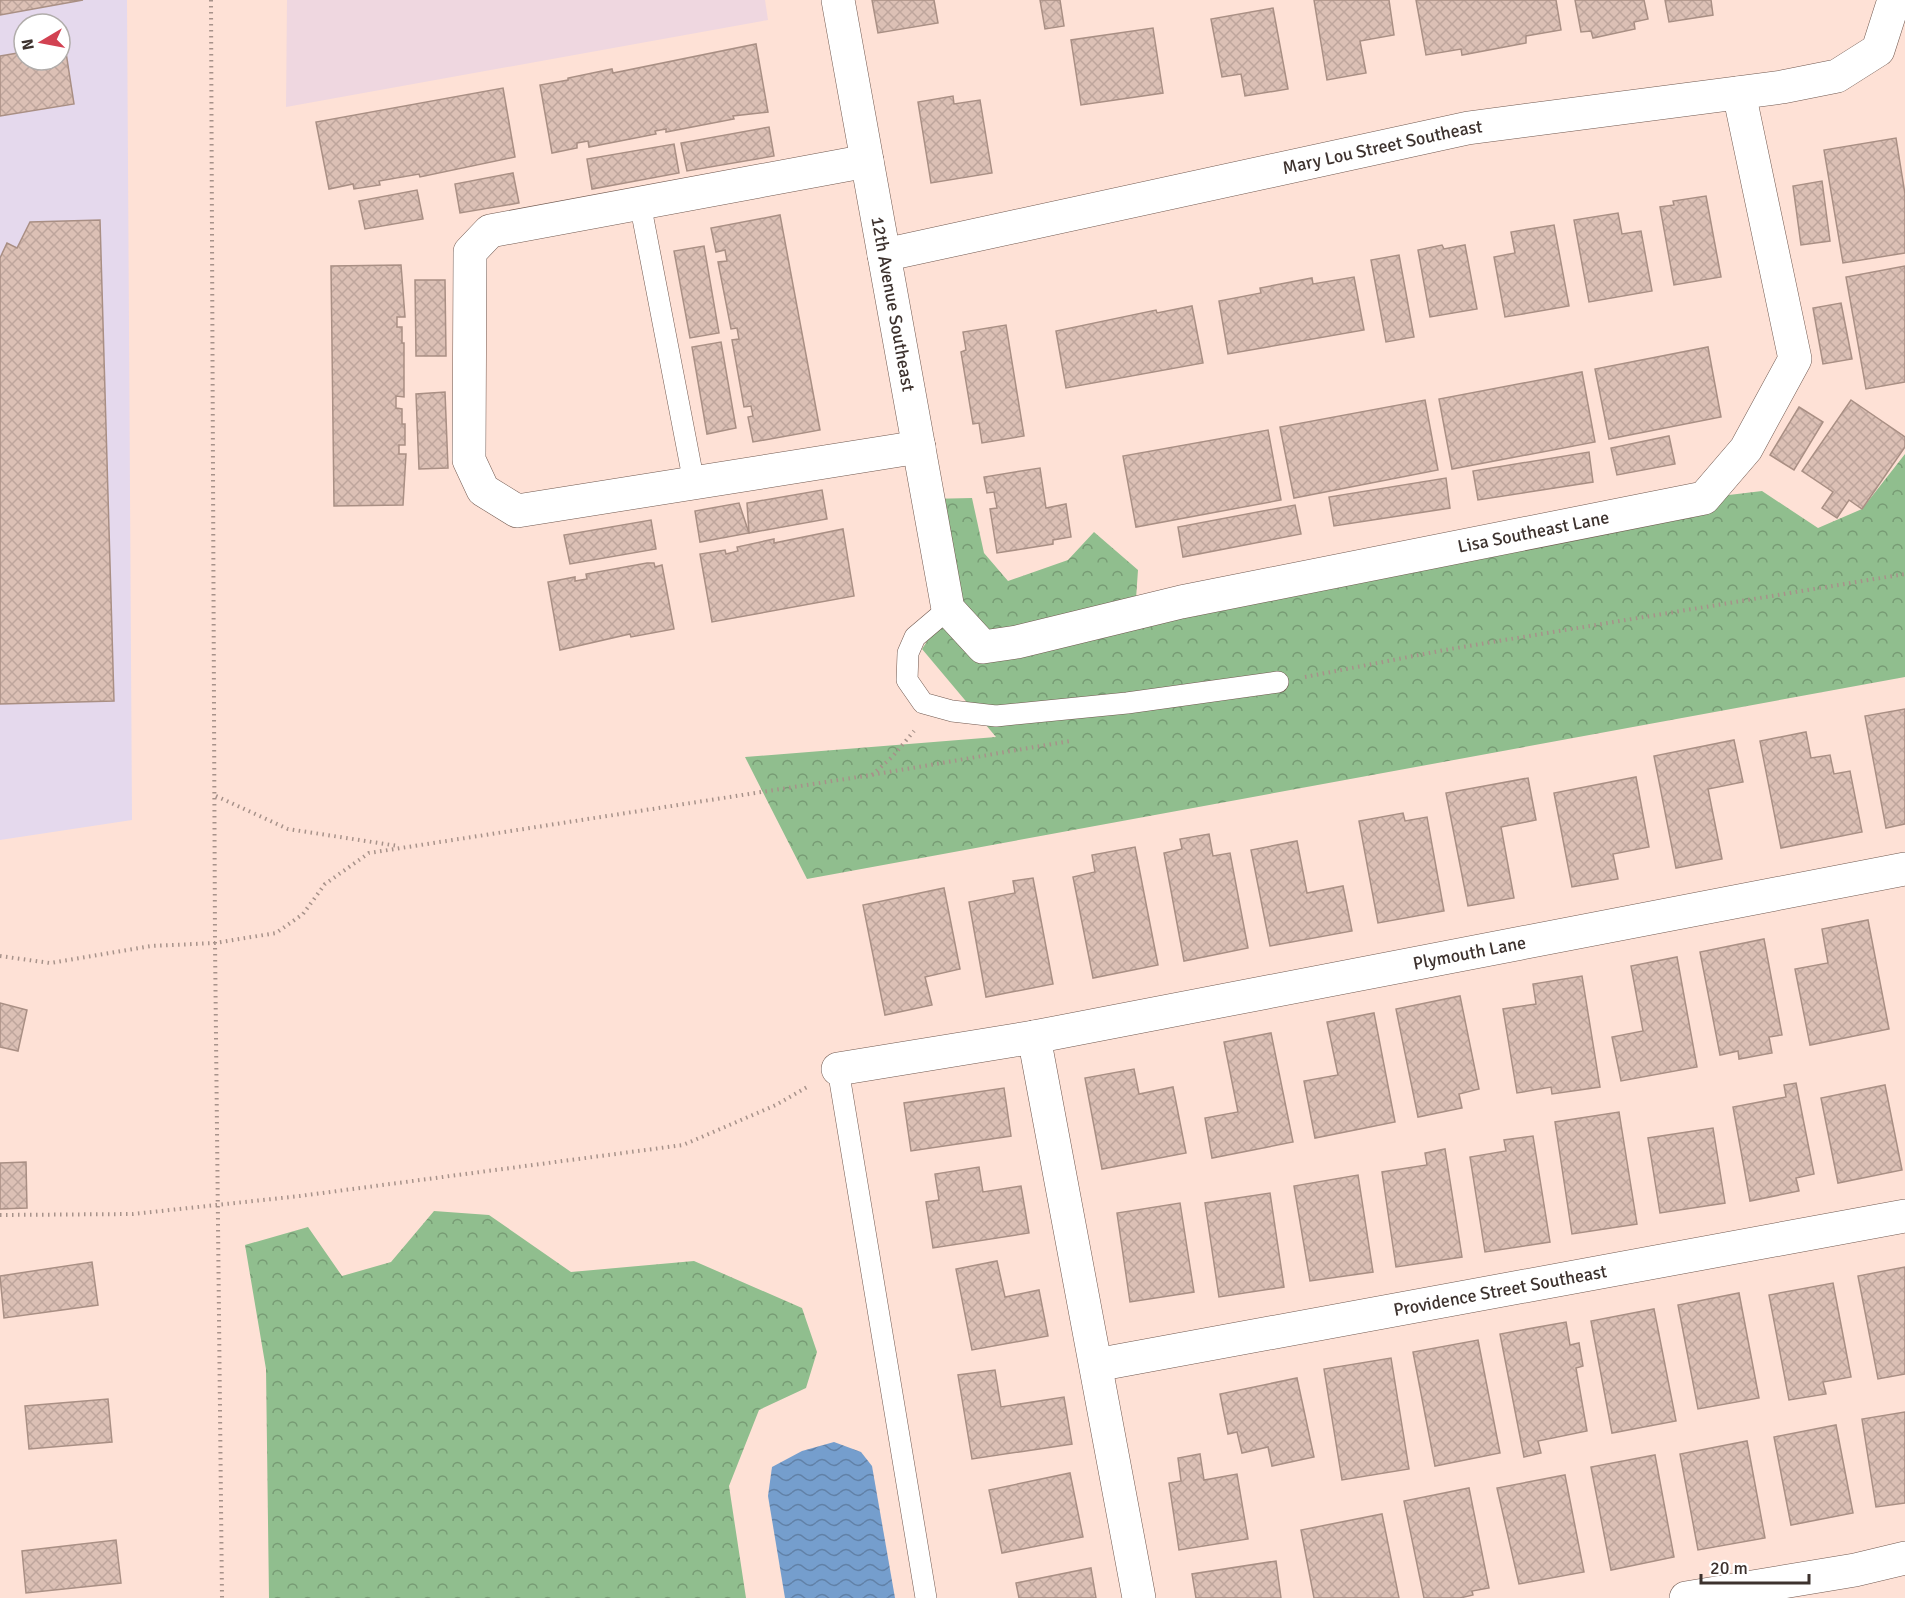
<svg xmlns="http://www.w3.org/2000/svg" width="1905" height="1598" viewBox="0 0 1905 1598" font-family="Signika,sans-serif">
<style>
.commercial{fill:#e5d9ed;fill-rule:evenodd}
.industrial{fill:#efd7e0}
.forest{fill:url(#forest-crowns)}
.water{fill:url(#water-waves)}
.building{fill:url(#building-cross-hatch);stroke:#a98f84;stroke-width:1.5}
.lines{fill:none;stroke-linecap:round;stroke-linejoin:round}
.service-casing{stroke:#70584f;stroke-width:22}
.minor-casing{stroke:#70584f;stroke-width:34}
.path{stroke:#a7928a;stroke-width:4;stroke-dasharray:1.5 4.5;stroke-linecap:butt}
.service{stroke:#fff;stroke-width:21}
.minor{stroke:#fff;stroke-width:33}
.labels{text-anchor:middle;stroke-width:6;stroke-linejoin:round;paint-order:stroke}
.street-label{font-size:18px;fill:#3d322e;stroke:#fff}
</style>
<defs>
<pattern id="forest-crowns" width="20" height="18" patternUnits="userSpaceOnUse" patternTransform="scale(1.5)"><rect width="20" height="18" fill="#90be8e"/><path d="M2 6a3 3 0 1 1 6 0M12 15a3 3 0 1 1 6 0" fill="none" stroke="#779b74"/></pattern>
<pattern id="water-waves" width="16" height="10" patternUnits="userSpaceOnUse" patternTransform="scale(1.5)"><rect width="16" height="10" fill="#759ecd"/><path d="M0 5q4-4 8 0t8 0" fill="none" stroke="#6181a7"/></pattern>
<pattern id="building-cross-hatch" width="8" height="8" patternUnits="userSpaceOnUse" patternTransform="scale(1.5)"><rect width="8" height="8" fill="#dcc0b5"/><path d="M0 0l8 8M0 8l8-8" fill="none" stroke="#bea59c"/></pattern>
</defs>
<rect width="100%" height="100%" fill="#fee1d6"/>
<path class="commercial" d="M0 0H127L132 820 0 840ZM24 24H60V60H24Z"/>
<polygon class="industrial" points="287,0 765,0 768,20 286,107"/>
<g class="forest">
<polygon points="1905,454 1905,677 807,879 745,757 996,737 922,649 948,609 928,499 972,498 984,553 1008,581 1068,560 1094,532 1138,570 1135,613 1704,498 1762,491 1818,528 1862,509"/>
<polygon points="434,1211 489,1215 571,1272 694,1261 802,1308 817,1352 806,1388 759,1410 729,1486 746,1598 269,1598 266,1369 245,1245 308,1227 342,1276 391,1262"/>
</g>
<polygon class="water" points="834,1442 861,1452 872,1466 895,1598 785,1598 768,1496 772,1467 802,1451"/>
<g class="building">
<polygon points="0,0 83,0 0,15"/>
<polygon points="872,0 934,0 938,23 878,33"/>
<polygon points="1040,0 1060,0 1064,26 1045,29"/>
<polygon points="1314,0 1389,0 1394,35 1360,41 1366,73 1327,80"/>
<polygon points="1416,0 1556,0 1561,30 1526,36 1526,43 1462,55 1461,49 1426,55"/>
<polygon points="1575,0 1644,0 1648,19 1634,22 1635,29 1593,38 1591,31 1581,32"/>
<polygon points="1665,0 1711,0 1713,15 1669,22"/>
<polygon points="1273,8 1288,89 1245,96 1241,74 1222,77 1211,19"/>
<polygon points="1153,28 1163,93 1081,105 1071,40"/>
<polygon points="756,44 768,112 733,116 734,119 666,132 666,129 655,131 656,134 589,147 588,141 577,143 577,148 552,153 540,85 568,80 568,78 612,69 613,73"/>
<polygon points="65,46 74,104 0,116 0,56 24,52 24,60 60,60 60,47"/>
<polygon points="503,88 515,157 420,177 419,174 379,181 380,185 354,189 353,184 329,189 316,122"/>
<polygon points="953,96 954,104 980,100 992,173 931,183 918,102"/>
<polygon points="769,127 774,156 687,171 681,143"/>
<polygon points="1896,138 1905,194 1905,253 1843,263 1824,150"/>
<polygon points="674,144 679,173 592,189 587,159"/>
<polygon points="513,173 519,203 460,213 455,184"/>
<polygon points="1822,181 1830,241 1801,245 1793,186"/>
<polygon points="417,190 423,219 365,229 359,201"/>
<polygon points="1706,196 1721,277 1674,285 1660,207 1674,205 1673,201"/>
<polygon points="1618,213 1622,234 1641,231 1652,291 1589,302 1574,220"/>
<polygon points="780,215 820,430 753,442 748,417 753,416 751,406 744,407 732,340 739,339 737,328 731,329 718,262 727,261 725,250 716,252 711,228"/>
<polygon points="100,220 114,701 0,704 0,258 7,243 17,248 30,222"/>
<polygon points="1554,225 1569,306 1505,317 1494,257 1515,253 1511,232"/>
<polygon points="1442,245 1444,249 1465,245 1477,309 1430,317 1418,250"/>
<polygon points="704,246 719,333 690,338 674,251"/>
<polygon points="1399,255 1414,337 1386,342 1371,260"/>
<polygon points="401,265 405,317 397,317 397,327 402,327 402,343 404,343 404,397 396,396 396,408 402,409 402,424 405,424 405,445 399,445 399,454 406,454 403,505 334,506 331,266"/>
<polygon points="1905,266 1905,382 1866,389 1846,277"/>
<polygon points="1354,277 1364,330 1228,354 1219,301 1261,293 1260,288 1312,278 1313,284"/>
<polygon points="415,280 445,280 446,356 416,356"/>
<polygon points="1841,303 1852,359 1823,364 1813,308"/>
<polygon points="1192,306 1203,363 1066,388 1056,331 1156,310 1157,313"/>
<polygon points="1006,325 1024,436 982,443 979,423 973,424 961,352 966,350 963,332"/>
<polygon points="721,342 736,428 707,434 692,347"/>
<polygon points="1708,347 1721,417 1609,439 1595,369"/>
<polygon points="1582,372 1595,442 1452,469 1439,399"/>
<polygon points="445,392 448,468 419,469 416,394"/>
<polygon points="1425,400 1438,470 1294,498 1280,427"/>
<polygon points="1851,400 1905,437 1905,447 1862,509 1849,500 1837,518 1822,508 1833,492 1802,471"/>
<polygon points="1799,407 1823,422 1794,470 1770,455"/>
<polygon points="1268,430 1281,500 1136,527 1123,456"/>
<polygon points="1669,436 1675,464 1617,475 1611,448"/>
<polygon points="1589,452 1593,482 1478,500 1473,471"/>
<polygon points="1040,468 1046,508 1066,504 1071,537 1053,540 1053,544 997,553 990,509 997,508 994,492 987,493 984,477"/>
<polygon points="1446,478 1450,508 1334,526 1329,497"/>
<polygon points="822,490 827,519 749,533 747,503"/>
<polygon points="739,503 749,533 700,542 695,511"/>
<polygon points="1295,505 1301,534 1183,557 1178,527"/>
<polygon points="651,520 656,549 570,564 564,535"/>
<polygon points="843,529 854,596 712,622 700,554 725,550 726,554 738,551 737,547 774,539 774,543"/>
<polygon points="647,563 654,563 655,567 662,565 674,629 631,637 630,634 560,650 548,582 575,577 575,581 587,579 586,574"/>
<polygon points="1905,709 1905,824 1886,828 1865,716"/>
<polygon points="1806,732 1811,758 1830,755 1834,774 1850,771 1862,832 1781,848 1760,741"/>
<polygon points="1734,740 1743,782 1708,789 1722,859 1676,868 1654,756"/>
<polygon points="1636,777 1649,847 1613,854 1618,879 1572,887 1554,793"/>
<polygon points="1528,778 1536,820 1501,827 1514,898 1468,906 1446,793"/>
<polygon points="1403,813 1405,821 1427,817 1444,911 1378,923 1359,821"/>
<polygon points="1209,834 1213,856 1230,853 1248,948 1184,961 1164,853 1182,849 1180,839"/>
<polygon points="1297,841 1307,893 1343,886 1352,931 1270,946 1251,850"/>
<polygon points="1135,847 1158,965 1093,978 1073,877 1095,872 1092,855"/>
<polygon points="1033,878 1053,984 986,997 969,902 1015,893 1013,881"/>
<polygon points="944,888 960,969 925,977 932,1005 885,1015 863,905"/>
<polygon points="1868,920 1889,1029 1810,1045 1795,969 1828,963 1822,929"/>
<polygon points="1764,939 1782,1035 1769,1037 1772,1053 1739,1059 1738,1051 1720,1055 1700,952"/>
<polygon points="1677,957 1697,1067 1621,1081 1612,1037 1643,1031 1631,966"/>
<polygon points="1582,976 1600,1087 1552,1094 1551,1087 1517,1093 1503,1009 1536,1004 1533,984"/>
<polygon points="1460,996 1479,1089 1459,1094 1462,1108 1418,1117 1396,1009"/>
<polygon points="0,1003 27,1010 18,1051 0,1047"/>
<polygon points="1374,1013 1395,1122 1315,1138 1304,1081 1338,1075 1327,1022"/>
<polygon points="1271,1033 1293,1142 1212,1158 1205,1118 1238,1112 1224,1042"/>
<polygon points="1134,1069 1139,1094 1173,1087 1186,1153 1102,1169 1085,1078"/>
<polygon points="1796,1083 1814,1174 1796,1178 1799,1191 1750,1201 1733,1107 1786,1097 1784,1085"/>
<polygon points="1885,1085 1902,1170 1838,1183 1821,1098"/>
<polygon points="1004,1088 1011,1136 911,1151 904,1103"/>
<polygon points="1619,1112 1637,1224 1572,1234 1555,1122"/>
<polygon points="1713,1128 1725,1203 1660,1213 1648,1138"/>
<polygon points="1533,1136 1550,1242 1485,1252 1470,1157 1506,1151 1504,1140"/>
<polygon points="1445,1149 1462,1257 1396,1267 1382,1172 1427,1165 1425,1153"/>
<polygon points="26,1162 27,1208 0,1209 0,1163"/>
<polygon points="979,1167 983,1192 1021,1186 1029,1233 933,1248 926,1202 939,1200 935,1174"/>
<polygon points="1358,1175 1373,1272 1310,1281 1294,1186"/>
<polygon points="1270,1193 1284,1287 1219,1297 1205,1203"/>
<polygon points="1180,1203 1194,1292 1130,1302 1117,1213"/>
<polygon points="997,1261 1005,1297 1039,1290 1048,1336 972,1350 956,1269"/>
<polygon points="92,1262 98,1305 4,1318 0,1276"/>
<polygon points="1905,1267 1905,1374 1878,1379 1858,1276"/>
<polygon points="1833,1283 1851,1377 1823,1382 1826,1394 1789,1400 1769,1295"/>
<polygon points="1739,1293 1759,1398 1698,1409 1678,1305"/>
<polygon points="1654,1309 1676,1421 1612,1433 1591,1321"/>
<polygon points="1566,1322 1570,1345 1579,1343 1583,1366 1576,1368 1587,1431 1538,1441 1541,1453 1524,1457 1500,1334"/>
<polygon points="1478,1340 1500,1453 1435,1466 1413,1352"/>
<polygon points="1391,1358 1409,1469 1342,1480 1324,1369"/>
<polygon points="995,1370 1001,1407 1064,1397 1072,1444 972,1459 958,1375"/>
<polygon points="1297,1378 1314,1457 1272,1466 1268,1447 1242,1453 1237,1432 1228,1434 1220,1394"/>
<polygon points="108,1399 112,1442 29,1449 25,1406"/>
<polygon points="1905,1412 1905,1503 1876,1507 1862,1419"/>
<polygon points="1836,1425 1853,1513 1791,1525 1774,1437"/>
<polygon points="1747,1441 1765,1538 1698,1550 1680,1454"/>
<polygon points="1200,1454 1204,1480 1237,1474 1248,1539 1179,1550 1169,1483 1181,1481 1178,1458"/>
<polygon points="1655,1455 1674,1557 1611,1570 1591,1467"/>
<polygon points="1070,1473 1083,1537 1002,1553 989,1490"/>
<polygon points="1565,1475 1584,1572 1519,1584 1497,1488"/>
<polygon points="1469,1488 1489,1588 1472,1591 1473,1595 1460,1598 1424,1598 1404,1501"/>
<polygon points="1382,1514 1399,1598 1314,1598 1301,1530"/>
<polygon points="116,1540 121,1583 26,1593 22,1551"/>
<polygon points="1276,1561 1281,1598 1196,1598 1192,1574"/>
<polygon points="1091,1568 1096,1598 1019,1598 1016,1583"/>
</g>
<g class="lines">
<g class="service-casing">
<g id="service">
<polyline points="640,203 694,483"/>
<polyline points="948,609 915,637 908,653 907,680 923,703 952,711 996,716 1127,703 1278,682"/>
<polyline points="838,1069 926,1598"/>
</g>
</g>
<g class="minor-casing">
<g id="minor">
<path id="s1" d="M838 0 948 609 983 647 1017 642 1181 602 1704 498 1746 449 1795 359 1739 93"/>
<polyline points="867,161 490,231 470,252 469,460 483,490 517,511 919,447"/>
<path id="s2" d="M884 255 1468 128 1782 87 1837 76 1878 50 1894 0"/>
<polyline points="1034,1037 1139,1598"/>
<path id="s3" d="M838 1069 1034 1037 1905 869"/>
<path id="s4" d="M1096 1365 1905 1216"/>
<polyline points="1686,1598 1855,1570 1905,1558"/>
</g>
</g>
<g class="path">
<polyline points="211,0 215,943 222,1598"/>
<polyline points="1305,677 1450,649 1905,574"/>
<polyline points="872,775 893,756 914,731"/>
<polyline points="216,796 288,829 398,846"/>
<polyline points="0,956 50,963 151,946 215,943 276,933 303,914 325,884 369,853 871,775 1070,741"/>
<polyline points="0,1215 133,1214 300,1196 683,1145 776,1105 809,1086"/>
</g>
<use href="#service" class="service"/>
<use href="#minor" class="minor"/>
</g>
<g class="labels">
<g class="street-label">
<text dy="6" stroke="none"><textPath href="#s2" startOffset="510">Mary Lou Street Southeast</textPath></text>
<text dy="6" stroke="none"><textPath href="#s1" startOffset="309">12th Avenue Southeast</textPath></text>
<text dy="6" stroke="none"><textPath href="#s1" startOffset="1233">Lisa Southeast Lane</textPath></text>
<text dy="6" stroke="none"><textPath href="#s3" startOffset="642">Plymouth Lane</textPath></text>
<text dy="6" stroke="none"><textPath href="#s4" startOffset="411">Providence Street Southeast</textPath></text>
</g>
</g>
<g transform="translate(42 42) rotate(260)"><circle r="28" fill="#ffffff" stroke="#b1adab" stroke-width="1.5"/>
<path d="M0-4.5L10 22L0 15L-10 22Z" fill="#d24252"/>
<text y="-9" font-size="16" font-weight="bold" text-anchor="middle" fill="#3d322e">N</text>
</g>
<path d="M1701 1574v9h108v-9" fill="none" stroke="#3d322e" stroke-width="3"/>
<text x="1710" y="1574" font-size="18" fill="#3d322e" stroke="#ffffff" stroke-width="4.5" paint-order="stroke">20 m</text>
</svg>
